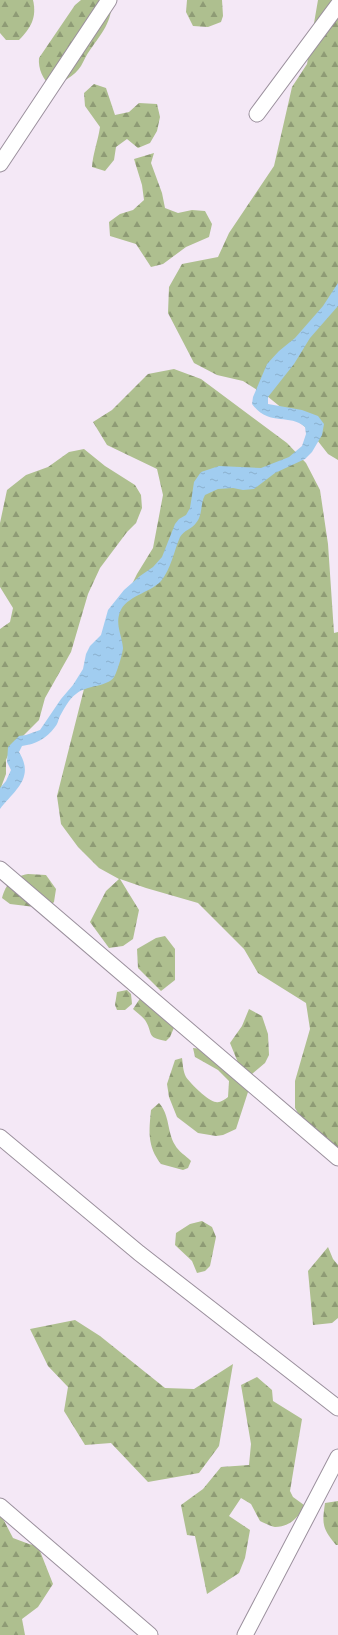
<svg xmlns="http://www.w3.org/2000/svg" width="338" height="1635" viewBox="0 0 338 1635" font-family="'Noto Serif',serif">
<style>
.forest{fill:url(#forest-firs)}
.water{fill:url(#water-ripples)}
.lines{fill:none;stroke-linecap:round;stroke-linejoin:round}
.street-casing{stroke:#9b909d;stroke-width:17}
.street{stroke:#fff;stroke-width:15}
</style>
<defs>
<pattern id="forest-firs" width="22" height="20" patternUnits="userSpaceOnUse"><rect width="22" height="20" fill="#aebf8f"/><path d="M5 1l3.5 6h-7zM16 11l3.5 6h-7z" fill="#8e9b75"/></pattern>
<pattern id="water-ripples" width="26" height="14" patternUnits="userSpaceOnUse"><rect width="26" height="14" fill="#a1cdf0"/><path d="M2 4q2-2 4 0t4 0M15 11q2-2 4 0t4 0" fill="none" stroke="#8bb0ce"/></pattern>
</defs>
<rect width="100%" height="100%" fill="#f4e8f6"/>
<g class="forest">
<path d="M0 0H33C37 17 31 28 19 40H6L0 33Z"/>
<path d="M81 0H112C112 22 102 33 90 50 86 55 84 61 81 66 75 76 61 83 51 87 43 79 38 69 39 58L75 5Z"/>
<polygon points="187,0 222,0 223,16 221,22 208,27 193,26 186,12"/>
<polygon points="318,0 338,0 338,460 328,454 310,431 267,396 243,381 217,375 194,363 168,313 169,287 182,264 218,257 229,233 274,166 292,87 307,64"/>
<path d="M94 84 106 88 115 115 129 112 139 103 157 104 160 117 157 131 150 143 138 148 127 139 116 147 114 160 105 171 92 167C93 153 98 141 100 127L85 106 84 93Z"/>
<polygon points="154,153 151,163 162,193 165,208 178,213 192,210 205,211 212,224 209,237 186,247 163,264 151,267 136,244 110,236 109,222 120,214 133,210 144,200 142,185 134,159"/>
<polygon points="174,369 201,379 287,443 306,463 320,490 328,544 334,633 338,632 338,1150 309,1132 295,1108 295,1081 310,1029 306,1003 258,973 244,949 198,903 146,888 120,879 139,910 133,939 123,946 109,948 90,922 106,891 119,879 99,868 78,847 61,824 57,796 88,673 137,574 153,548 163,495 157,469 107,445 93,422 112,410 148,374"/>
<polygon points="84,449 105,466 135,485 141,495 142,508 136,523 127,532 100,568 88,594 71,652 45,698 39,720 11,748 6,760 6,774 0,790 0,629 10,622 13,608 0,587 0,523 7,490 26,475 48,467 69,452"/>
<path d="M28 874 46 875 56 889 54 902 49 907 43 908 10 904 2 898C6 883 13 877 28 874Z"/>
<polygon points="165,936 175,949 175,980 161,991 138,968 137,949 156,938"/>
<polygon points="127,990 131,994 132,1004 125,1010 117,1010 115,1005 117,992"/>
<path d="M141 997 176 1023 170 1037 166 1041C145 1037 154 1034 145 1020 142 1016 137 1013 133 1009Z"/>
<polygon points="249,1009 262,1016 268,1034 269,1055 265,1063 252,1074 247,1074 239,1065 230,1043 242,1026"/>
<path d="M193 1048 212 1050 249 1085 248 1092 236 1129 223 1135 216 1136 198 1133 177 1117 169 1097 167 1084 175 1060 182 1058C183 1065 183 1071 186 1077 191 1084 208 1101 216 1102 220 1103 224 1100 228 1097L229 1081 218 1070 195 1057Z"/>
<path d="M159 1103C170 1115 167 1132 175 1145 178 1151 186 1156 191 1161L188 1168 183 1170 161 1164C147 1146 149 1131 151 1110Z"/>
<polygon points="202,1221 212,1227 216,1237 210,1266 205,1271 197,1273 192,1261 175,1245 176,1233 190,1224"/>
<polygon points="328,1247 333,1259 338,1265 338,1318 332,1323 313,1325 308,1271"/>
<polygon points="75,1320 100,1336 165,1388 194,1389 233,1364 219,1446 199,1473 148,1482 111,1443 85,1445 64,1411 68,1387 48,1366 30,1329"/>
<path d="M257 1377 272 1390 273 1401 302 1419 290 1491 293 1497 304 1505C300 1517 289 1527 275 1527 270 1526 264 1523 260 1521L251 1504 241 1498 229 1516 250 1530 245 1558 239 1573 207 1594 195 1536 187 1535 181 1505 203 1489 221 1467 249 1465 251 1444 241 1385Z"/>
<path d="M338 1501V1545H336C322 1528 322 1524 325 1503Z"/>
<polygon points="0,1513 13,1538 29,1544 38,1546 53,1584 38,1607 22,1619 25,1635 0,1635"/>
</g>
<path class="water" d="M338 283V306L310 338 294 364 268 397V404L302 410 318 416 324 424 322 435 312 452 305 459 275 473 254 489 243 490 233 488 218 489 205 495C200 504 203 515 196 523 192 529 184 530 180 537 174 551 171 569 161 581 150 593 126 596 120 612 115 624 122 636 123 648 123 652 117 673 114 677 108 687 86 685 76 694 69 699 64 709 60 716 58 720 58 724 55 727 46 739 36 744 22 746L19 752C35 778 15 790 0 809V788L6 781 11 770 7 762 8 747 19 736 26 735 40 730 61 699 73 685 83 669 86 654 90 646 101 635 108 610 124 590 140 576 153 567 162 557 175 524 179 519 186 515 190 508 194 482 201 472 219 466 261 468 289 457 302 446 306 434 305 427C289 413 269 427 252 404L253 397 267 364 279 351 295 338 323 306Z"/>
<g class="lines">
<g class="street-casing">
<g id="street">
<polyline points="257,114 338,5"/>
<polyline points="0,164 109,0"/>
<polyline points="0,869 338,1158"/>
<polyline points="0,1137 139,1253 338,1408"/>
<polyline points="0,1506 150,1635"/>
<polyline points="245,1635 338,1457"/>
</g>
</g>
<use href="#street" class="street"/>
</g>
</svg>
